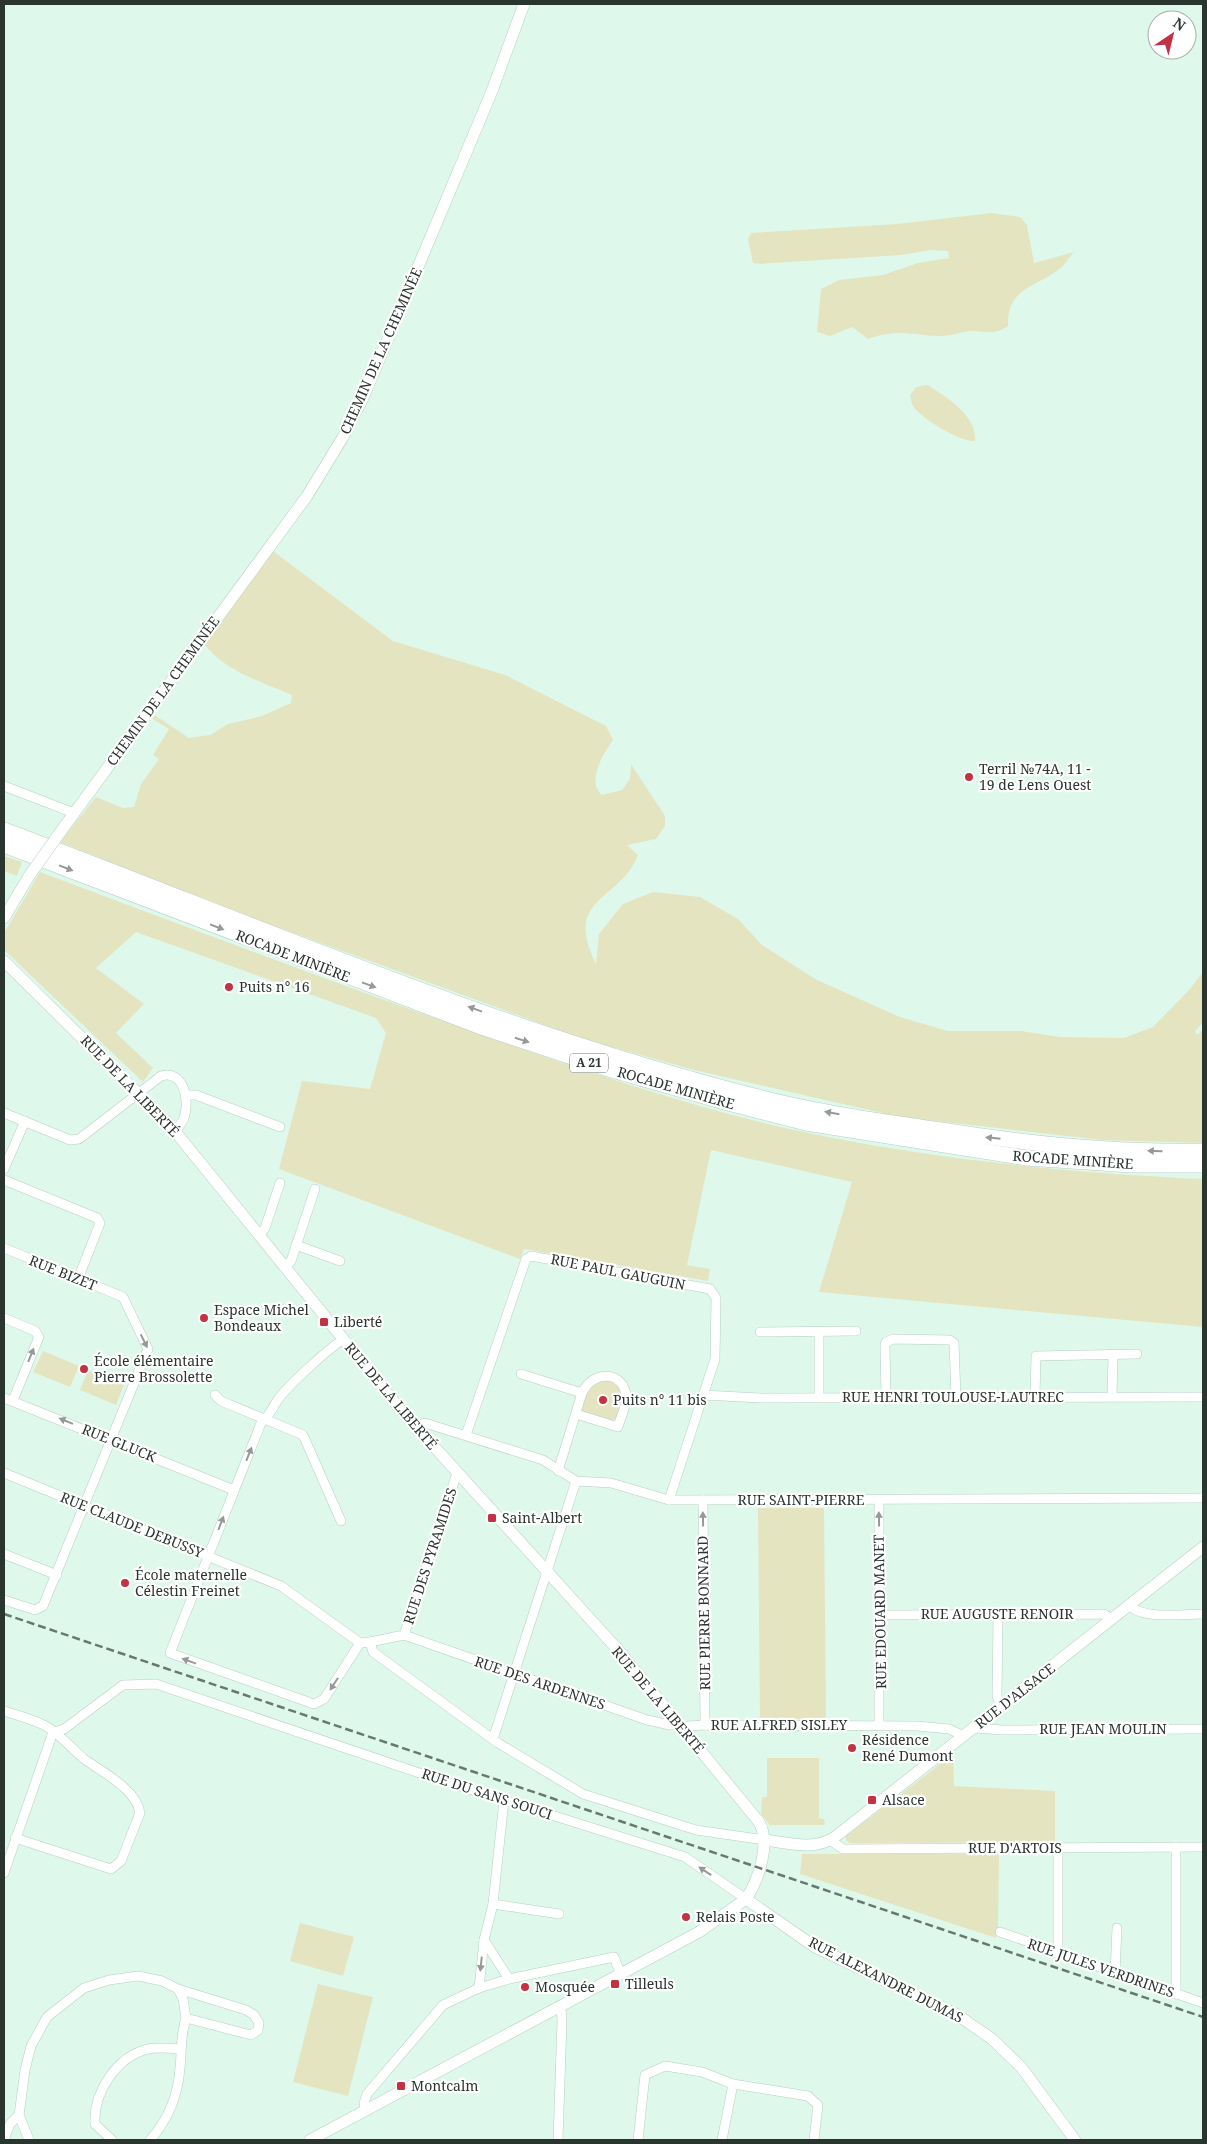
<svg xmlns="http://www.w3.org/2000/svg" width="1207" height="2144" viewBox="0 0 1207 2144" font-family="'Noto Serif',serif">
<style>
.green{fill:#e4e4c0}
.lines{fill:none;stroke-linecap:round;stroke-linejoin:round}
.street-casing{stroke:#b6cfc3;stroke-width:10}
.secondary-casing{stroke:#b6cfc3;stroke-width:12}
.highway-casing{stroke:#b6cfc3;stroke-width:16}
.street{stroke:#fff;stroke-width:9}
.secondary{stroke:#fff;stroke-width:11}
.highway{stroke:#fff;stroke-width:15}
.rail{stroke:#687870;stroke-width:2.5;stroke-dasharray:8 4;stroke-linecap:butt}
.secondary-bridge-casing{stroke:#b6cfc3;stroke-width:12;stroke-linecap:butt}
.secondary-bridge{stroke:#fff;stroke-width:11}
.oneway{fill:#959a98}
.poi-dot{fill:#c23242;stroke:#fff;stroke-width:2}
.labels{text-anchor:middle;stroke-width:4.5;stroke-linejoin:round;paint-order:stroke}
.shield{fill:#fff;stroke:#6b726e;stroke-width:1}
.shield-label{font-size:12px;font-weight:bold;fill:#2b3530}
.street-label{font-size:14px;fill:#2b3530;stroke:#fff}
.poi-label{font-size:14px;fill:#2b3530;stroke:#fff;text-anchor:start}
</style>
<rect width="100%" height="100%" fill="#def9ec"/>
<g class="green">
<path d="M992 213 1020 217 1027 225 1034 263 1074 252C1070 256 1066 263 1062 267 1037 288 1007 286 1008 326 994 336 986 331 971 331 961 332 951 336 940 336 913 335 896 328 868 339L852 327 830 336 817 332 821 289 839 280 883 275 918 263 949 258 948 251 930 250 901 255 760 264 753 263 748 239 751 233 897 224Z"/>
<path d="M928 385C947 398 977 415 975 441 962 443 920 418 913 406 911 403 911 398 910 395L916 387Z"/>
<path d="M273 551 393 641 505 675 606 726 613 740C603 754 586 782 602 795L622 790 630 779 631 764 665 816V826L656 839 627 845 638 855C620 902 562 896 596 964L599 934 623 904 653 892 700 897 738 919 762 945 817 980 900 1017 948 1031H1021L1060 1037 1124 1038 1153 1027 1189 990 1203 972V1023L1195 1031 1197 1035 1203 1029V1143L1103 1140 900 1117 694 1070 580 1038 220 906 60 842 96 797 123 808 134 807 141 784 159 759 153 755 169 729 151 718 153 714 189 738 210 735 228 724 262 716 291 703 292 695C261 682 225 671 204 644Z"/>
<polygon points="4,856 22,862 17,876 4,871"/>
<path d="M40 872C190 928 340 985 491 1038 592 1073 694 1108 799 1131 930 1159 1070 1173 1203 1179V1327L819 1292 852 1182 711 1150 687 1265 710 1269 708 1281 524 1249 520 1259 279 1169 302 1081 370 1089 386 1033 376 1018 136 932 96 968 144 1004 116 1033 153 1068 143 1082 4 950V933Z"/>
<polygon points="43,1351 79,1366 70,1387 33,1372"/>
<polygon points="88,1370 124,1385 116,1405 80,1390"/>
<path d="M608 1380 617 1385 623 1397 617 1417 611 1421 581 1411C586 1394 588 1382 608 1380Z"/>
<polygon points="758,1508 824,1508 826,1719 760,1719"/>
<polygon points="953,1754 954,1786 1055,1791 1055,1842 850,1843 846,1840 846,1836"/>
<polygon points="767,1758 819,1758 819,1818 824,1819 825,1825 770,1825 761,1814 762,1798 767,1797"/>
<polygon points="802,1854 999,1854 998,1926 996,1938 800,1874"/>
<polygon points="300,1923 354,1937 343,1976 290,1961"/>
<polygon points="318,1984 373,1997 348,2096 293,2082"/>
</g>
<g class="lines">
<g class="street-casing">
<g id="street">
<polyline points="4,786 74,813"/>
<polyline points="186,1095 196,1095 280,1127"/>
<path d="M4 1113 70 1140 79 1139 161 1076C184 1069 190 1101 184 1118 182 1123 178 1127 175 1132"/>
<polyline points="4,1169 25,1121"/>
<polyline points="4,1180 97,1218 100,1223 78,1279"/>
<polyline points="259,1235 265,1228 280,1183"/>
<polyline points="296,1245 340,1261"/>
<polyline points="4,1248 123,1297 148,1349 43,1606 35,1610 4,1600"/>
<polyline points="285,1267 291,1261 315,1189"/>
<polyline points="4,1318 35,1331 39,1337 13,1400"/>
<polyline points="760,1332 856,1331"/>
<polyline points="819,1332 819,1397"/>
<path d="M344 1339C329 1348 286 1387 277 1401 271 1410 271 1414 261 1423L170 1653 314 1704 324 1699 360 1643"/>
<polyline points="521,1374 582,1393"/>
<polyline points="215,1395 221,1401 303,1435 341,1521"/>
<polyline points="703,1395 760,1398 1203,1397"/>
<polyline points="886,1397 885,1346 886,1342 893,1339 950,1340 954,1343 956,1397"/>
<polyline points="1035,1397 1036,1356 1137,1354"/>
<polyline points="1112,1397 1113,1354"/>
<polyline points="4,1398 234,1490"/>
<polyline points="415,1427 425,1423 543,1460 576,1481 611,1483 669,1500 1203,1498"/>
<polyline points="466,1435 526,1259 531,1256 710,1289 716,1298 715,1359 669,1500"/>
<path d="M558 1471 582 1393C593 1369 625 1371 626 1397 627 1406 620 1418 618 1427L576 1414"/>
<polyline points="4,1473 281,1586 360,1643"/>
<polyline points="703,1500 705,1725"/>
<polyline points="879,1500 879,1725"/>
<polyline points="4,1554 57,1575"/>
<path d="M1129 1605C1142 1620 1185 1614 1203 1614"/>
<polyline points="998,1614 997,1696 1001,1707"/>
<polyline points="881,1615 1104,1614 1112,1619"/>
<polyline points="404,1635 647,1720 670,1725 677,1721"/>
<polyline points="370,1642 404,1635 457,1473"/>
<polyline points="360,1643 370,1642 373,1652 498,1743 583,1794 696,1830 765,1840"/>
<path d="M4 1711C17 1715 31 1719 44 1725 59 1733 70 1747 83 1758 100 1771 137 1789 140 1813L121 1861 111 1869 15 1838"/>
<polyline points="975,1728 1002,1730 1203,1729"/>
<polyline points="683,1729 688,1726 705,1725 917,1726 949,1729 964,1736"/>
<polyline points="53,1732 64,1729 123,1685 156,1684 440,1780 685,1857 746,1899"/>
<polyline points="493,1739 576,1481"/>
<polyline points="830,1840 843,1849 1203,1847"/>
<polyline points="1058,1847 1058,1954"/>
<polyline points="1176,1847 1176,1994"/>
<polyline points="4,1873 53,1732"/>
<polyline points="493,1904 559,1914"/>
<polyline points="1000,1932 1203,2003"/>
<polyline points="484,1940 509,1979"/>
<polyline points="1115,1973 1117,1928"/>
<polyline points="479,1988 484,1940 493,1904 504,1800"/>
<polyline points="178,1989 183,1999 186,2018"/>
<polyline points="366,2110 364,2103 367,2094 443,2005 479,1988 509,1979 614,1957 621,1975"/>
<polyline points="19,2115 29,2140"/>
<path d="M4 2140 10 2124 19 2115 25 2070 31 2046 47 2017 84 1988 109 1980 138 1976 162 1981 178 1989 246 2010 254 2015 259 2023 258 2030 251 2035 186 2018C180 2036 182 2050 180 2068 178 2095 168 2120 150 2140"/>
<path d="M112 2140 95 2124C93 2093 117 2056 148 2049 158 2047 170 2048 179 2049"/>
<polyline points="558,2140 562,2021 561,2007"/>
<polyline points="638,2140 645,2075 665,2066 702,2072 733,2084 808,2096 818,2105 814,2140"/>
<polyline points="722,2140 733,2084"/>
</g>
</g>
<g class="secondary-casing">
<g id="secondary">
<polyline points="64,827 307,496 343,437 363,398 492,91 524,4"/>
<polyline points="4,918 29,876"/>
<path d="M4 961 169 1124 400 1409 619 1651 759 1822C771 1843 759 1879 746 1899L699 1932 310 2140"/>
<path d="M765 1840C789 1843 814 1851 835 1837L1203 1547"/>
<polyline points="746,1899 815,1947 956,2014 992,2039 1021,2067 1075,2140"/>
</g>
</g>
<g class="highway-casing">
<g id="highway">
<path d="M4 830C258 925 509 1036 774 1101 829 1114 885 1122 941 1130 1028 1144 1115 1153 1203 1151"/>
<polyline points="4,845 484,1028 605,1068 728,1103 806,1123 1027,1158 1131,1165 1203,1165"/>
</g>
</g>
<use href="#street" class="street"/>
<use href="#secondary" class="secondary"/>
<use href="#highway" class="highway"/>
<polyline class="rail" points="4,1614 1203,2017"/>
<g class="secondary-bridge-casing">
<polyline id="secondary-bridge" points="29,876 64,827"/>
</g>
<use href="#secondary-bridge" class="secondary-bridge"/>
</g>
<defs><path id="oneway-solid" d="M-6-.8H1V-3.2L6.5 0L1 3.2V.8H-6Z" transform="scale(1.25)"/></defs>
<g class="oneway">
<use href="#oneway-solid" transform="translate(66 868) rotate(21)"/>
<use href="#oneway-solid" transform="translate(217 927) rotate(21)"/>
<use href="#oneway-solid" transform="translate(369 985) rotate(20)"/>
<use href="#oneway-solid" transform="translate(475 1009) rotate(-160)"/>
<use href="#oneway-solid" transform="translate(522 1040) rotate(18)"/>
<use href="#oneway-solid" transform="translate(832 1113) rotate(-170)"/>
<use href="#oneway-solid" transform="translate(993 1138) rotate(-174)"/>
<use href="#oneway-solid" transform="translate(1155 1151) rotate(-178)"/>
<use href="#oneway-solid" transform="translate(144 1341) rotate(64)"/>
<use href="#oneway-solid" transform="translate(31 1355) rotate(-68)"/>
<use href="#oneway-solid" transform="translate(66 1421) rotate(-158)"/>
<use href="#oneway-solid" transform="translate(249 1454) rotate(-68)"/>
<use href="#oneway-solid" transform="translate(703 1519) rotate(-91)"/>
<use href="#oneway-solid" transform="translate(879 1519) rotate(-91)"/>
<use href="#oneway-solid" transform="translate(221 1523) rotate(-69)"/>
<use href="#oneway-solid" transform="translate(189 1661) rotate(-160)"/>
<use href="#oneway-solid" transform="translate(334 1684) rotate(123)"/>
<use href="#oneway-solid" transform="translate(705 1871) rotate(-147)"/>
<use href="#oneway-solid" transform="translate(481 1964) rotate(96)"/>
</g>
<g class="poi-dot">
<circle cx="969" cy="777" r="5"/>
<circle cx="229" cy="987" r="5"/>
<circle cx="204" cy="1318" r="5"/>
<rect x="319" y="1317" width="10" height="10" rx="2.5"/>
<circle cx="84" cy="1369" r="5"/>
<circle cx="603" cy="1400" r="5"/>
<rect x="487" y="1513" width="10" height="10" rx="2.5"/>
<circle cx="125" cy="1583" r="5"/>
<circle cx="852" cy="1748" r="5"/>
<rect x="867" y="1795" width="10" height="10" rx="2.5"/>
<circle cx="686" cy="1917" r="5"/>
<rect x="610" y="1979" width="10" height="10" rx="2.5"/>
<circle cx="525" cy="1987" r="5"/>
<rect x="396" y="2081" width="10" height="10" rx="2.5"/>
</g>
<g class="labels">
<rect class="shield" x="570" y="1053.5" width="38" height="19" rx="4"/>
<g class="shield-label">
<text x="589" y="1067">A 21</text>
</g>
<g class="street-label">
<text transform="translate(381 351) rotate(-66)" y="5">CHEMIN DE LA CHEMINÉE</text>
<text transform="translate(163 691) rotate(-54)" y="5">CHEMIN DE LA CHEMINÉE</text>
<text transform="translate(293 956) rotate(21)" y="5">ROCADE MINIÈRE</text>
<text transform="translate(130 1086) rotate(46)" y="5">RUE DE LA LIBERTÉ</text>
<text transform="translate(676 1088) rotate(16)" y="5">ROCADE MINIÈRE</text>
<text transform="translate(1073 1160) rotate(4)" y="5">ROCADE MINIÈRE</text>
<text transform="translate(618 1272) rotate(11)" y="5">RUE PAUL GAUGUIN</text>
<text transform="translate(63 1273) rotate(22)" y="5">RUE BIZET</text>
<text transform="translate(391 1396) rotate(50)" y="5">RUE DE LA LIBERTÉ</text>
<text x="953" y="1402">RUE HENRI TOULOUSE-LAUTREC</text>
<text transform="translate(119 1443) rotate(22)" y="5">RUE GLUCK</text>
<text x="801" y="1505">RUE SAINT-PIERRE</text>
<text transform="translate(132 1525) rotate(22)" y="5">RUE CLAUDE DEBUSSY</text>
<text transform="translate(430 1556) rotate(-72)" y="5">RUE DES PYRAMIDES</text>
<text transform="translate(880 1612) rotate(-91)" y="5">RUE EDOUARD MANET</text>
<text transform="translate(704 1613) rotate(-91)" y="5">RUE PIERRE BONNARD</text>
<text x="997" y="1619">RUE AUGUSTE RENOIR</text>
<text transform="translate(540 1683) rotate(19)" y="5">RUE DES ARDENNES</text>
<text transform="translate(1015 1696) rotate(-38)" y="5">RUE D'ALSACE</text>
<text transform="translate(658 1700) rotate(50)" y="5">RUE DE LA LIBERTÉ</text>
<text x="779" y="1730">RUE ALFRED SISLEY</text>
<text x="1103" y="1734">RUE JEAN MOULIN</text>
<text transform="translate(487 1794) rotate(18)" y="5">RUE DU SANS SOUCI</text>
<text x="1015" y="1853">RUE D'ARTOIS</text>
<text transform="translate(1101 1968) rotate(19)" y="5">RUE JULES VERDRINES</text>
<text transform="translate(886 1980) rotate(27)" y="5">RUE ALEXANDRE DUMAS</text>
</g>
<g class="poi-label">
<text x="979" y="774">Terril №74A, 11 -<tspan x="979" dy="16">19 de Lens Ouest</tspan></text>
<text x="239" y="992">Puits n° 16</text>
<text x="214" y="1315">Espace Michel<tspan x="214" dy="16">Bondeaux</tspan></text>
<text x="334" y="1327">Liberté</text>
<text x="94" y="1366">École élémentaire<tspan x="94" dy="16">Pierre Brossolette</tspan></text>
<text x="613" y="1405">Puits n° 11 bis</text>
<text x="502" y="1523">Saint-Albert</text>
<text x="135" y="1580">École maternelle<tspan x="135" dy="16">Célestin Freinet</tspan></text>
<text x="862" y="1745">Résidence<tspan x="862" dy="16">René Dumont</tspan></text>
<text x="882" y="1805">Alsace</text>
<text x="696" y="1922">Relais Poste</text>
<text x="625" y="1989">Tilleuls</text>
<text x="535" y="1992">Mosquée</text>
<text x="411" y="2091">Montcalm</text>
</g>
</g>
<rect width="1207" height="2144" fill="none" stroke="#2b3530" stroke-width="10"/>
<g transform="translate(1172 35) rotate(35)"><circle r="24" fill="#ffffff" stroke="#aaaeac"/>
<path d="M0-4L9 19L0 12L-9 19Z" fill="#c23242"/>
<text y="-8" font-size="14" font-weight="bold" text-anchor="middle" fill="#2b3530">N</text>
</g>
</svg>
